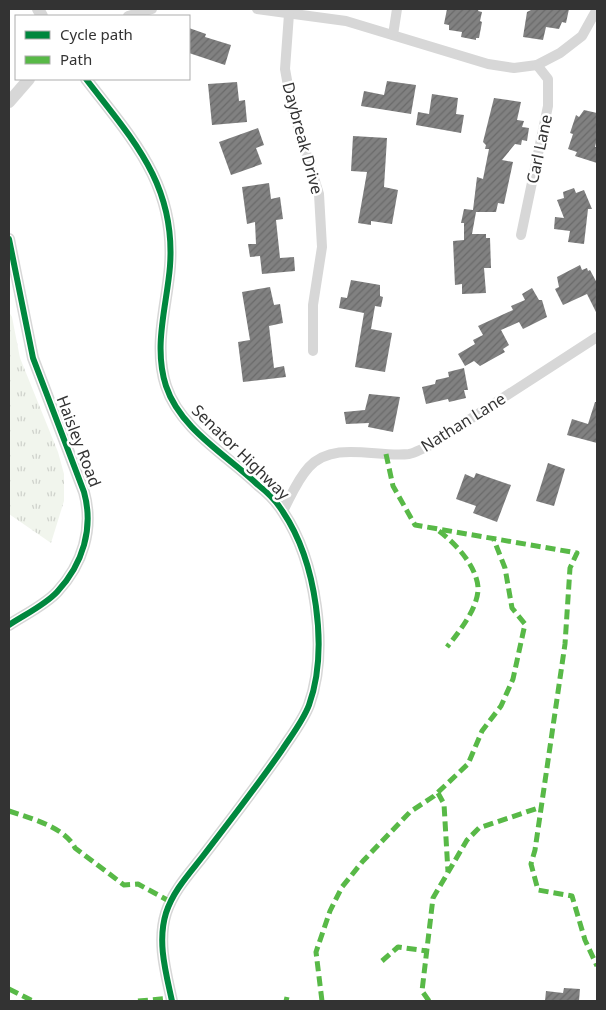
<svg xmlns="http://www.w3.org/2000/svg" width="606" height="1010" font-family="'Noto Sans',sans-serif">
  <style>
    .grass { fill: url(#grass-tufts) }
    .building { fill: url(#building-hatch) }
    .lines { fill: none; stroke-linecap: round; stroke-linejoin: round }
    .minor { stroke: #d7d7d7; stroke-width: 10 }
    .tertiary { stroke: #d7d7d7; stroke-width: 12 }
    .quiet { stroke: #58b947; stroke-width: 5; stroke-dasharray: 10 5; stroke-linecap: butt }
    .cycleway-casing { stroke: #fff; stroke-width: 9 }
    .cycleway { stroke: #00873e; stroke-width: 6 }
    .labels { text-anchor: middle; stroke-width: 5; stroke-linejoin: round; paint-order: stroke }
    .street-label { font-size: 16px; fill: #333; stroke: #fff }
  </style>
  <defs>
    <pattern id="grass-tufts" width="24" height="20" patternUnits="userSpaceOnUse" patternTransform="scale(1.25)"><rect width="24" height="20" fill="#f1f5ed"/><path d="M3 7l-1-3M5 7V3M7 7l1-3M15 17l-1-3M17 17v-4M19 17l1-3" fill="none" stroke="#cfd2cc"/></pattern>
    <pattern id="building-hatch" width="6" height="6" patternUnits="userSpaceOnUse" patternTransform="scale(1.25)"><rect width="6" height="6" fill="#818181"/><path d="M-1 1l2-2M0 6l6-6M5 7l2-2" fill="none" stroke="#6a6a6a"/></pattern>
  </defs>
  <rect width="100%" height="100%" fill="#fff"/>
  <path class="grass" d="M9,312L12,317L20,358L58,452L64,474V501L51,543L9,514Z"/>
  <g class="building">
    <path d="M447,9H479L478,11L482,12L480,21L482,22L479,38H476V40L461,37L462,32L449,30V25L444,24Z"/>
    <path d="M533,9H569L566,23L562,22L559,29L546,27L543,40L523,37L527,12Z"/>
    <path d="M189,28L206,34L205,37L231,45L225,65L189,53Z"/>
    <path d="M387,81L416,85L411,114L361,106L364,91L384,95Z"/>
    <path d="M237,82L239,101L245,100L247,122L212,125L208,84Z"/>
    <path d="M432,94L458,98L456,114L464,115L461,133L416,125L418,112L429,114Z"/>
    <path d="M494,98L521,102L517,120L524,121L522,127L529,128L527,141L522,140L521,145L515,144L502,160L513,162L504,204L498,203L496,212H476L472,234H486V238H490L491,268H484L486,293L462,294V284L455,285L453,241L464,240V223H461L464,209L473,210L477,177L483,179L489,149H485L486,145L483,142Z"/>
    <path d="M584,110L597,113V139L595,147H597V163L575,156L577,152L568,149L573,134L570,133L576,115L579,117Z"/>
    <path d="M258,128L264,145L256,148L262,164L231,175L219,142Z"/>
    <path d="M353,136L387,138L384,187L398,190L392,224L371,221V225L358,223L367,172L351,171Z"/>
    <path d="M269,183L271,199L280,197L283,219L276,220L280,258L294,257L295,271L262,274L260,256L250,257L248,244H256L255,222L247,224L242,187Z"/>
    <path d="M574,188L576,193L584,190L592,209H588L584,244L568,242L570,231L554,229L555,217L564,218L557,200L564,198L563,192Z"/>
    <path d="M580,265L582,270L587,268L588,271L590,270L597,283V314L587,294L563,305L555,289L559,287L557,277Z"/>
    <path d="M351,280L380,285V296L383,297L381,307L375,306L371,329L392,333L385,372L355,367L364,313L339,308L341,297L347,298Z"/>
    <path d="M270,287L274,305L280,304L283,323L269,326L274,368L284,366L286,377L243,382L238,342L250,340L242,292Z"/>
    <path d="M532,288L539,300H542L547,317L523,329L519,322L501,330L509,345L503,349L505,352L480,366L474,361L465,366L458,354L475,344L473,340L483,335L478,326L513,310L511,306L525,300L522,294Z"/>
    <path d="M464,368L468,390H464L466,398L449,402L448,399L426,404L422,387L435,384L436,380L449,377L448,372Z"/>
    <path d="M369,394L400,397L393,432L368,427L369,423L346,424L344,412L365,410Z"/>
    <path d="M595,402H597V443L567,435L572,419L588,424Z"/>
    <path d="M548,463L565,469L554,506L536,501Z"/>
    <path d="M476,473L511,485L497,522L473,513L476,506L456,499L465,474L474,478Z"/>
    <path d="M564,988L580,989L579,1001H545L546,991L563,993Z"/>
  </g>
  <g class="lines">
    <g class="minor">
      <path d="M257,9L346,21L488,64L514,68L537,65L560,53L582,36L597,9"/>
      <path d="M289,14L285,69L292,108L319,194L322,247L313,305V351"/>
      <path d="M128,16L152,9"/>
      <path d="M393,35L397,9"/>
      <path d="M521,235L548,106V79L537,65"/>
      <path d="M283,511C291,496 297,480 309,467C334,440 377,458 409,454C415,453 421,449 427,447L597,337"/>
    </g>
    <g class="tertiary">
      <path d="M38,9L42,16"/>
      <path d="M86,79C132,139 176,184 170,266C167,305 153,346 166,386C180,429 227,455 258,485C267,492 277,502 283,512C316,561 329,649 309,705C303,721 291,736 282,750C257,786 230,821 203,856C189,874 173,891 166,913C157,942 166,973 172,1001"/>
      <path d="M9,102L29,79"/>
      <path d="M9,239L33,358L84,492C94,528 83,564 57,592C45,605 24,615 9,625"/>
    </g>
    <g class="quiet">
      <path d="M386,454L393,486L415,525L577,553L570,568L565,644L535,850L531,864L538,890L572,896L585,940L597,966"/>
      <path d="M439,531C455,543 476,565 478,587C479,607 459,632 447,647"/>
      <path d="M438,793L444,804L448,872"/>
      <path d="M9,811C30,818 65,827 75,848L124,885L138,884L171,902"/>
      <path d="M382,961L398,947L427,951"/>
      <path d="M9,989L33,1001"/>
      <path d="M138,1001L172,998"/>
      <path d="M286,1001L287,997"/>
      <path d="M322,1001L316,952L330,911L342,887L363,861L410,812L434,796L468,764L482,731L501,706L513,679L525,624L512,608L505,568L494,540"/>
      <path d="M429,1001L422,991L433,898L467,840L479,828L541,807"/>
    </g>
    <g class="cycleway-casing">
      <g id="cycleway">
        <path d="M86,79C132,139 176,184 170,266C167,305 153,346 166,386C180,429 227,455 258,485C267,492 277,502 283,512C316,561 329,649 309,705C303,721 291,736 282,750C257,786 230,821 203,856C189,874 173,891 166,913C157,942 166,973 172,1001"/>
        <path d="M9,239L33,358L84,492C94,528 83,564 57,592C45,605 24,615 9,625"/>
      </g>
    </g>
    <use href="#cycleway" class="cycleway"/>
  </g>
  <g class="labels">
    <g class="street-label">
      <text transform="translate(303 138) rotate(75)" y="6">Daybreak Drive</text>
      <text transform="translate(539 149) rotate(-78)" y="6">Carl Lane</text>
      <text transform="translate(463 422) rotate(-32)" y="6">Nathan Lane</text>
      <text transform="translate(79 441) rotate(69)" y="6">Haisley Road</text>
      <text transform="translate(241 452) rotate(44)" y="6">Senator Highway</text>
    </g>
  </g>
  <rect width="606" height="1010" fill="none" stroke="#333333" stroke-width="20"/>
  <rect x="15" y="15" width="175" height="65" fill="#ffffff" stroke="#adadad"/>
  <rect x="25" y="31" width="25" height="8" fill="#00873e" stroke="#adadad"/>
  <text x="60" y="40" font-size="15" fill="#333333">Cycle path</text>
  <rect x="25" y="56" width="25" height="8" fill="#58b947" stroke="#adadad"/>
  <text x="60" y="65" font-size="15" fill="#333333">Path</text>
</svg>
